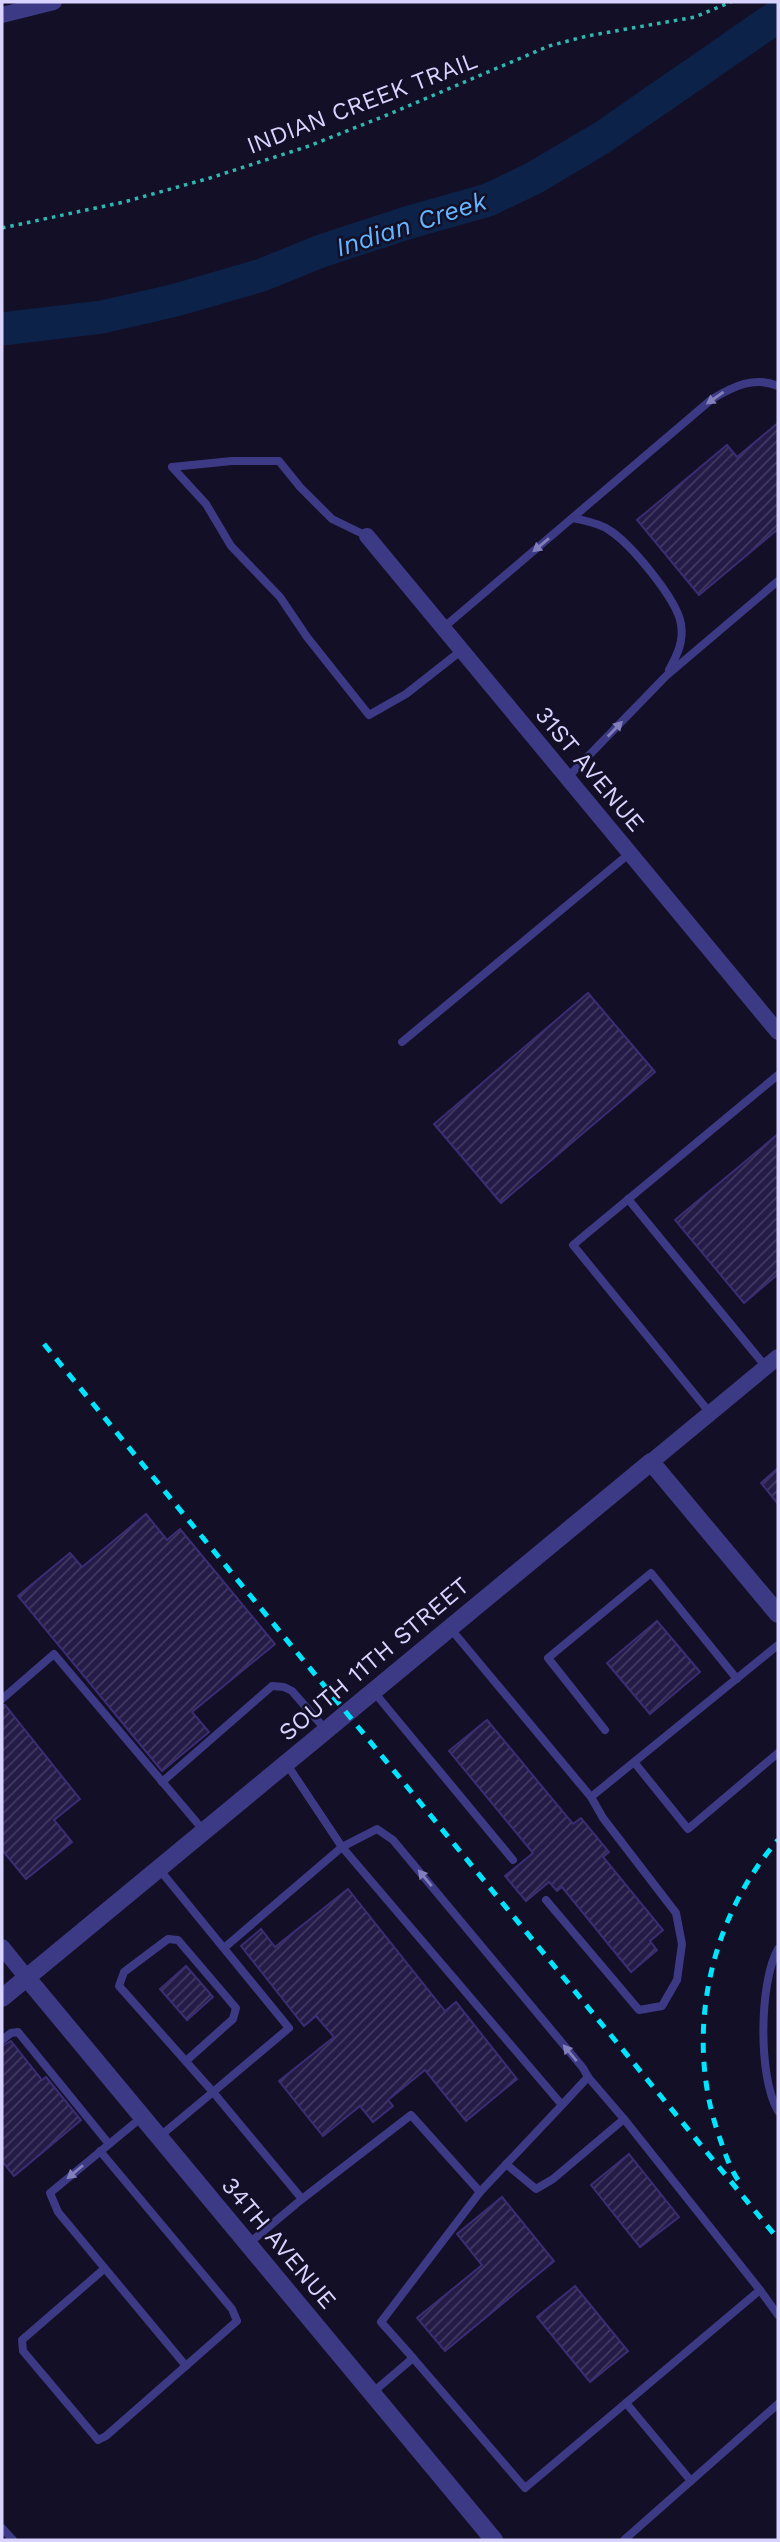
<svg xmlns="http://www.w3.org/2000/svg" width="780" height="2542" font-family="'Work Sans',sans-serif">
  <style>
    .lines { fill: none; stroke-linecap: round; stroke-linejoin: round }
    .river { stroke: #0c2248; stroke-width: 33 }
    .building { fill: url(#building-hatch); stroke: #3b2d73; stroke-width: 2 }
    .path { stroke: #2fb8b0; stroke-width: 3.5; stroke-dasharray: 3.5 5; stroke-linecap: butt }
    .service { stroke: #3d3a85; stroke-width: 8 }
    .minor { stroke: #3d3a85; stroke-width: 16 }
    .tertiary { stroke: #3d3a85; stroke-width: 18 }
    .rail { stroke: #00e5ff; stroke-width: 5; stroke-dasharray: 10 9; stroke-linecap: butt }
    .oneway { fill: #837fbc }
    .labels { text-anchor: middle; stroke-width: 5; stroke-linejoin: round; paint-order: stroke }
    .street-label { font-size: 24px; fill: #d9d4ff; stroke: #130f26 }
    .water-label { font-size: 26px; font-style: italic; fill: #62b6ff; stroke: #130f26 }
  </style>
  <defs>
    <pattern id="building-hatch" width="6" height="6" patternUnits="userSpaceOnUse" patternTransform="scale(1.75)"><rect width="6" height="6" fill="#241b47"/><path d="M-1 1l2-2M0 6l6-6M5 7l2-2" fill="none" stroke="#433b63"/></pattern>
  </defs>
  <rect width="100%" height="100%" fill="#130f26"/>
  <g class="lines">
    <path class="river" d="M2,329L102,317L176,300L262,275L321,251L410,222L488,200L534,178L603,137L778,16"/>
  </g>
  <g class="building">
    <path d="M778,423V529L699,595L637,520L727,445L737,457Z"/>
    <path d="M588,993L655,1072L501,1203L434,1124Z"/>
    <path d="M778,1134V1274L744,1303L675,1220Z"/>
    <path d="M778,1468V1504L761,1483Z"/>
    <path d="M146,1514L167,1540L180,1529L275,1644L192,1712L209,1732L162,1771L18,1596L70,1553L82,1567Z"/>
    <path d="M657,1621L700,1672L650,1714L607,1663Z"/>
    <path d="M2,1705H5L80,1799L54,1820L72,1842L26,1879L2,1850Z"/>
    <path d="M487,1720L573,1824L581,1818L609,1852L603,1857L663,1930L650,1941L657,1950L631,1972L562,1887L557,1891L549,1882L526,1901L505,1876L533,1853L449,1751Z"/>
    <path d="M348,1889L445,2011L456,2002L517,2079L466,2121L425,2070L388,2100L393,2106L373,2122L360,2106L323,2136L279,2081L334,2037L316,2016L304,2026L241,1946L261,1929L275,1947Z"/>
    <path d="M186,1966L213,1997L187,2020L160,1989Z"/>
    <path d="M11,2041L42,2080L46,2077L81,2120L14,2176L2,2161V2046Z"/>
    <path d="M629,2154L679,2217L640,2247L591,2185Z"/>
    <path d="M502,2197L554,2261L445,2351L417,2318L482,2265L457,2234Z"/>
    <path d="M575,2286L628,2351L590,2382L537,2317Z"/>
  </g>
  <g class="lines">
    <path class="path" d="M2,228L124,202L210,178L309,146L387,115L549,46L587,36L695,17L731,2"/>
    <g class="service">
      <path d="M573,518C585,521 599,523 609,530C630,543 677,599 681,624C684,642 677,655 669,670"/>
      <path d="M367,536L332,519L300,487L279,461H232L172,467L206,504L231,546L280,597L307,637L369,715L406,694L462,650"/>
      <path d="M443,628L712,399C734,386 754,376 778,386"/>
      <path d="M567,778L666,676L778,581"/>
      <path d="M402,1042L630,853"/>
      <path d="M628,1199L766,1367"/>
      <path d="M710,1413L573,1245L778,1075"/>
      <path d="M450,1628L591,1797L778,1645"/>
      <path d="M374,1692L513,1860"/>
      <path d="M2,1699L54,1654L204,1831"/>
      <path d="M605,1730L548,1658L651,1573L737,1679"/>
      <path d="M634,1762L688,1829L778,1753"/>
      <path d="M162,1782L272,1686L284,1687L292,1691L326,1730"/>
      <path d="M159,1869L289,2028L213,2092L302,2199L248,2244"/>
      <path d="M546,1900L639,2010L662,2006L677,1980L682,1944L676,1913L603,1818L591,1797"/>
      <path d="M224,1948L342,1847L286,1763"/>
      <path d="M778,1949C759,1983 758,2077 778,2111"/>
      <path d="M2,2040L11,2033L18,2032L109,2144"/>
      <path d="M142,2117L50,2193L58,2212L186,2366"/>
      <path d="M624,2119L760,2290"/>
      <path d="M159,2137L213,2092L119,1986L124,1972L168,1939L178,1940L236,2008L233,2019L186,2061"/>
      <path d="M100,2151L232,2309L237,2321L106,2436L98,2440L23,2351L22,2340L104,2269"/>
      <path d="M506,2164L536,2189L553,2179L624,2119L588,2077"/>
      <path d="M480,2192L562,2105L342,1847L377,1829L393,1840L583,2068L588,2077L562,2105"/>
      <path d="M302,2199L411,2115L480,2192L381,2322L413,2358L372,2393"/>
      <path d="M413,2358L525,2488L760,2290L778,2315"/>
      <path d="M626,2403L691,2481"/>
      <path d="M2,2528L13,2540"/>
      <path d="M624,2540L778,2404"/>
    </g>
    <g class="minor">
      <path d="M2,15L54,2"/>
      <path d="M367,536L778,1032"/>
      <path d="M651,1462L778,1357"/>
      <path d="M2,1947L27,1978"/>
    </g>
    <g class="tertiary">
      <path d="M27,1978L494,2540"/>
      <path d="M2,1998L651,1462L778,1614"/>
    </g>
    <g class="rail">
      <path d="M44,1344L778,2239"/>
      <path d="M738,2180C728,2165 723,2147 717,2130C685,2032 710,1918 778,1840"/>
    </g>
  </g>
  <defs><path id="oneway-solid" d="M-6-.8H1V-3.2L6.5 0L1 3.2V.8H-6Z" transform="scale(1.75)"/></defs>
  <g class="oneway">
    <use href="#oneway-solid" transform="translate(715 398) rotate(145)"/>
    <use href="#oneway-solid" transform="translate(541 545) rotate(140)"/>
    <use href="#oneway-solid" transform="translate(615 729) rotate(-46)"/>
    <use href="#oneway-solid" transform="translate(425 1878) rotate(-130)"/>
    <use href="#oneway-solid" transform="translate(570 2053) rotate(-130)"/>
    <use href="#oneway-solid" transform="translate(75 2172) rotate(140)"/>
  </g>
  <g class="labels">
    <g class="street-label">
      <text transform="translate(362 103) rotate(-21)" y="8">INDIAN CREEK TRAIL</text>
      <text transform="translate(590 769) rotate(50)" y="8">31ST AVENUE</text>
      <text transform="translate(374 1659) rotate(-40)" y="8">SOUTH 11TH STREET</text>
      <text transform="translate(279 2243) rotate(50)" y="8">34TH AVENUE</text>
    </g>
    <g class="water-label">
      <text transform="translate(411 224) rotate(-18)" y="9">Indian Creek</text>
    </g>
  </g>
  <rect width="780" height="2542" fill="none" stroke="#d9d4ff" stroke-width="7"/>
</svg>
